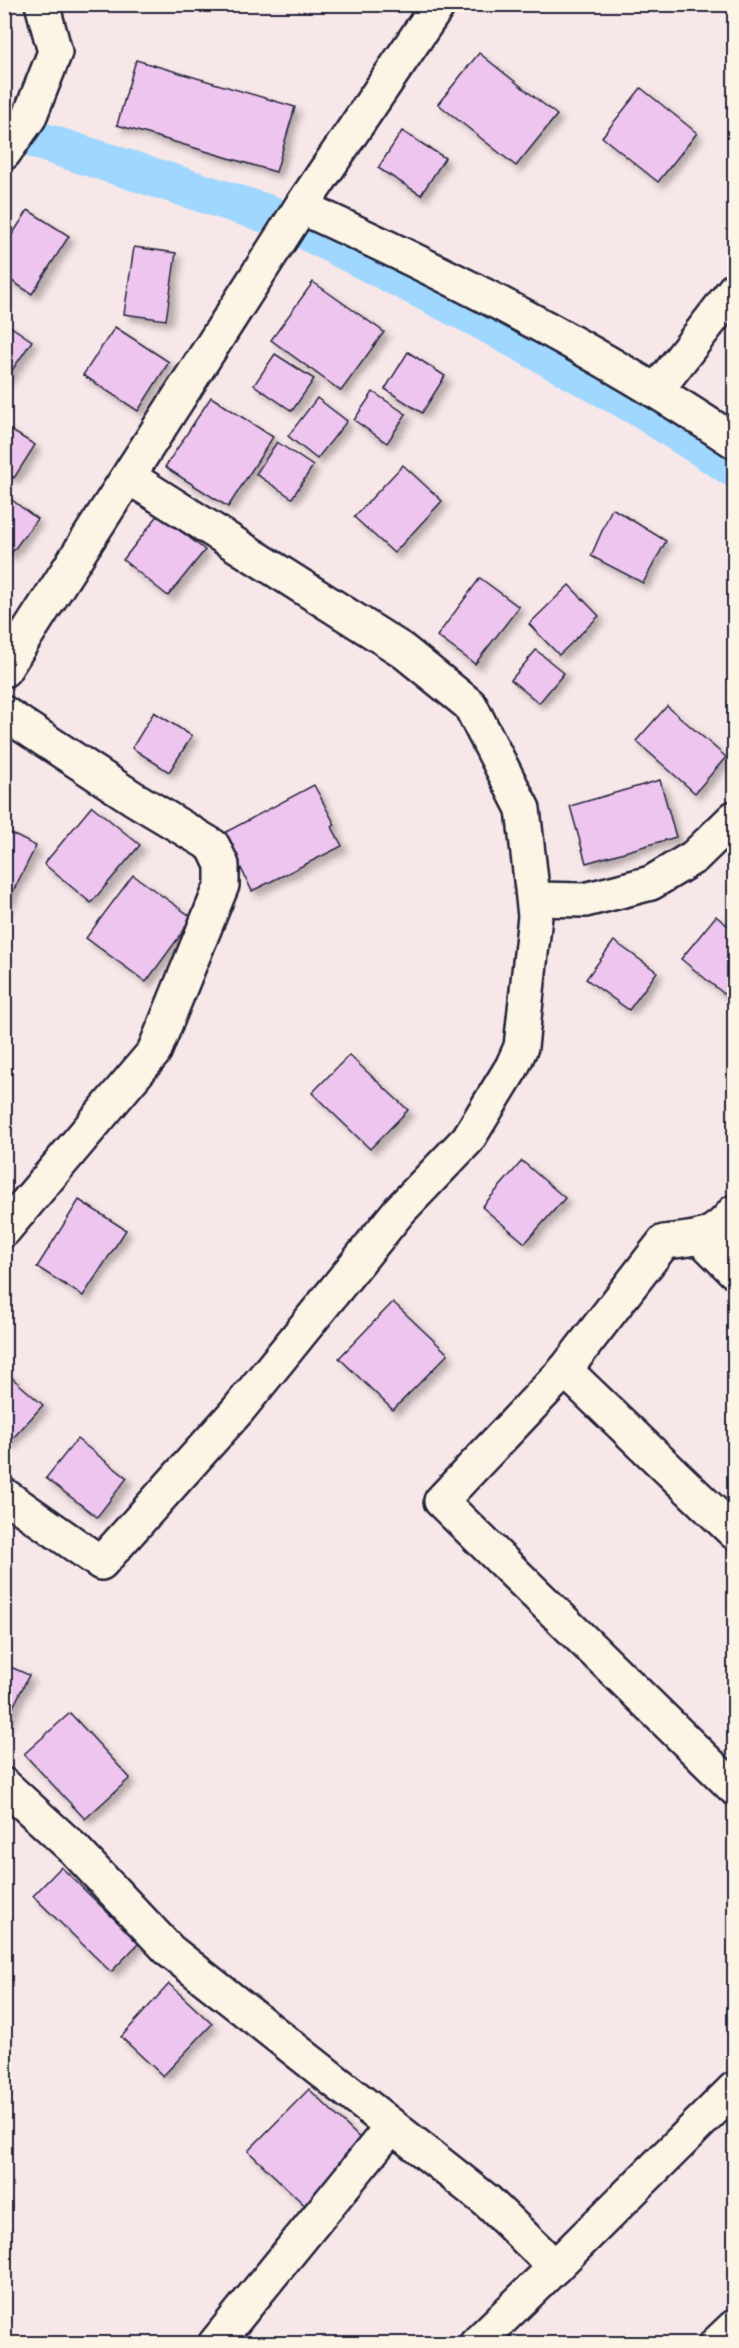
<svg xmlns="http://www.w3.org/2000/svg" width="739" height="2348" font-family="'Playpen Sans',sans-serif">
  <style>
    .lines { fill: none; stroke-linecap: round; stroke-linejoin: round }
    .canal { stroke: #a0d7ff; stroke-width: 39 }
    .building { fill: #edc5ee; stroke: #22223b; stroke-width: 1.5; filter: url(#shadow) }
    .street-casing { stroke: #22223b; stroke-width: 38 }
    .street { stroke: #fcf5e5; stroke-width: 33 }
  </style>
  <defs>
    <filter id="shadow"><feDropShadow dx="5.5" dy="5.5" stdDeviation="3" flood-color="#0004"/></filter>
  </defs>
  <rect width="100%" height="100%" fill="#f8e7e8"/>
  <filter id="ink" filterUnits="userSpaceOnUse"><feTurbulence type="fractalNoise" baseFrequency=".0167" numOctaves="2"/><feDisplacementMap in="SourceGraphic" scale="12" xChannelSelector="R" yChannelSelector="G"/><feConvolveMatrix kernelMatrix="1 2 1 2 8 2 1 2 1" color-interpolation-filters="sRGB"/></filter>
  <g filter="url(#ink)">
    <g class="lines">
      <g class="canal">
        <path d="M37,140L271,215"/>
        <path d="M309,232L476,317L637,406L734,468"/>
      </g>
    </g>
    <g class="building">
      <path d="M479,53L557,115L516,166L438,104Z"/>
      <path d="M136,60L295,107L276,172L117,125Z"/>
      <path d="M641,88L697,133L658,182L602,137Z"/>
      <path d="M402,131L445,158L421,195L378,168Z"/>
      <path d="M28,210L69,236L32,294L4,276V247Z"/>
      <path d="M134,247L176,253L166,320L124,314Z"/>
      <path d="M313,282L384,332L341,391L271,340Z"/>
      <path d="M4,322L32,341L4,382Z"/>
      <path d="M115,327L169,362L138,411L83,375Z"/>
      <path d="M408,352L445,376L422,413L385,389Z"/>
      <path d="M275,354L314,379L292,411L254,385Z"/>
      <path d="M373,392L406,414L387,443L354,420Z"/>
      <path d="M211,397L273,437L228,507L165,467Z"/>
      <path d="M317,398L347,421L317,459L288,436Z"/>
      <path d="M4,426L35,445L14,478L4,472Z"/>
      <path d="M277,442L313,466L292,498L256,474Z"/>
      <path d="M403,465L442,501L394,553L354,517Z"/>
      <path d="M4,494L37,519L10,555L4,551Z"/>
      <path d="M612,508L666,541L643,583L591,556Z"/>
      <path d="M159,514L205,550L168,596L123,560Z"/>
      <path d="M480,578L519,607L475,664L437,636Z"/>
      <path d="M569,585L599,616L559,655L529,624Z"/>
      <path d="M536,650L564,673L539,703L511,680Z"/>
      <path d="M667,706L726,757L695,793L636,741Z"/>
      <path d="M154,712L192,736L169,772L132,748Z"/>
      <path d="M660,780L676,837L586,863L570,806Z"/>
      <path d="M314,785L335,825L332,827L342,846L252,891L224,833Z"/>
      <path d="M92,806L140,845L91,903L44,864Z"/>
      <path d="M4,830L36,846L4,909Z"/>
      <path d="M133,875L193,918L146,982L86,938Z"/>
      <path d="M716,916L734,931V1002L681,959Z"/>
      <path d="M614,941L657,972L629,1010L586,979Z"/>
      <path d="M349,1055L408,1110L370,1149L312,1093Z"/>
      <path d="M522,1161L565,1198L525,1243L482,1207Z"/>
      <path d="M79,1200L126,1230L83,1296L37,1267Z"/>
      <path d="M393,1302L448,1354L393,1410L339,1358Z"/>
      <path d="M4,1371L43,1405L4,1448Z"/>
      <path d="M77,1439L127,1478L97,1517L46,1478Z"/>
      <path d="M4,1664L29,1675L4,1725Z"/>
      <path d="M70,1713L130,1778L85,1819L24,1754Z"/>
      <path d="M61,1867L139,1943L111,1972L33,1896Z"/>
      <path d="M169,1984L212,2024L163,2076L121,2037Z"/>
      <path d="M309,2089L378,2156L317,2217L248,2151Z"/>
    </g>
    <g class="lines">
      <g class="street-casing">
        <g id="street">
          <path d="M4,153L29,118L55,52L42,4"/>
          <path d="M301,207C450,275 598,350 734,441"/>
          <path d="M656,391L734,290"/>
          <path d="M4,670L301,207L439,4"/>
          <path d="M4,713L133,798L213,846L222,865V885L154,1052L4,1230"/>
          <path d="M534,899L585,900L651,883L694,857L734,818"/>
          <path d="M734,1212C712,1240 697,1238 664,1242L565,1370L441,1501L734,1788"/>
          <path d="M700,1237L734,1271"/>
          <path d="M565,1370L734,1532"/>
          <path d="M4,1495L101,1563L238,1410L399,1211L468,1139L512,1067L521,1047L535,916L523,809L470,705L402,650L129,477"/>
          <path d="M4,1785L74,1849L170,1951L392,2126L215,2344"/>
          <path d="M392,2126L487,2201L555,2267L734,2089"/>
          <path d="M476,2344L555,2267"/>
          <path d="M716,2344L734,2327"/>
        </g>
      </g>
      <use href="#street" class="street"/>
    </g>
  </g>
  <rect width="739" height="2348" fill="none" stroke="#fcf5e5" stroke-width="24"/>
  <rect x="12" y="12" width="715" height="2324" fill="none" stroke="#22223b" stroke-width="2" filter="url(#ink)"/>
</svg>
